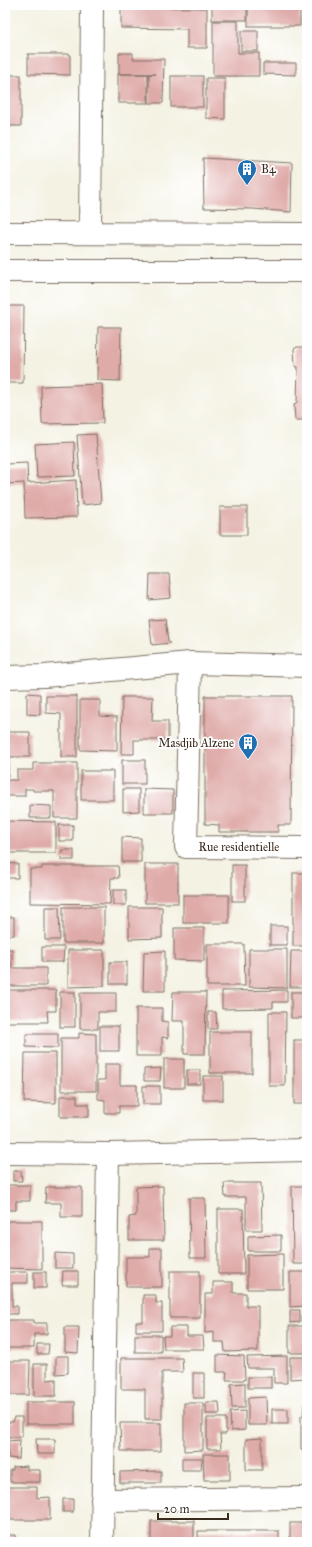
<svg xmlns="http://www.w3.org/2000/svg" width="312" height="1547" font-family="'IM FELL Great Primer',serif">
  <style>
    .building { fill: #dfaba9 }
    .lines { fill: none; stroke-linecap: round; stroke-linejoin: round }
    .minor-casing { stroke: #7c7063; stroke-width: 24 }
    .major-casing { stroke: #7c7063; stroke-width: 24 }
    .minor { stroke: #fff; stroke-width: 22 }
    .major { stroke: #fff; stroke-width: 22 }
    .labels { text-anchor: middle; stroke-width: 3.5; stroke-linejoin: round; paint-order: stroke }
    .poi-label { font-size: 12px; fill: #3b2a1e; stroke: #fff; text-anchor: start }
    .street-label { font-size: 12px; fill: #3b2a1e; stroke: #fff }
  </style>
  <rect width="100%" height="100%" fill="#fff"/>
  <filter id="ink" filterUnits="userSpaceOnUse"><feTurbulence type="fractalNoise" baseFrequency=".025" numOctaves="2"/><feDisplacementMap in="SourceGraphic" scale="8" xChannelSelector="R" yChannelSelector="G"/><feConvolveMatrix kernelMatrix="1 2 1 2 8 2 1 2 1" color-interpolation-filters="sRGB"/></filter>
  <filter id="wash" filterUnits="userSpaceOnUse"><feTurbulence type="fractalNoise" baseFrequency=".012" numOctaves="4" result="noise"/><feDisplacementMap in="SourceGraphic" scale="16" xChannelSelector="R" yChannelSelector="G"/><feGaussianBlur stdDeviation="0.9" result="paint"/><feColorMatrix in="noise" values="0 0 0 0 0 0 0 0 0 0 0 0 0 0 0 0 0 1.4 0 .05"/><feComposite in="paint" operator="in"/></filter>
  <g filter="url(#wash)">
    <rect width="100%" height="100%" fill="#f4f2e3"/>
    <g id="blocks">
      <g class="building">
        <rect x="212" y="5" width="35" height="15"/>
        <rect x="248" y="5" width="52" height="21"/>
        <path d="M121,7L207,8V48H187V29L121,28Z"/>
        <path d="M213,21H238V53H259V76H213Z"/>
        <rect x="241" y="31" width="17" height="20"/>
        <path d="M119,53H133V59H164L163,103H149V74H156H119Z"/>
        <path d="M28,54H70V75L28,74Z"/>
        <path d="M263,63H296V75L263,74Z"/>
        <rect x="118" y="74" width="30" height="29"/>
        <rect x="5" y="75" width="16" height="51"/>
        <rect x="171" y="76" width="32" height="31"/>
        <path d="M206,78H225V119L206,118Z"/>
        <path d="M203,158L292,163L291,212L253,209L204,208Z"/>
        <path d="M5,306H24L23,383H5Z"/>
        <path d="M98,327H121L120,381L97,380Z"/>
        <path d="M297,347H307V420H295L294,405L297,402L298,367L295,366L294,349Z"/>
        <path d="M102,384L103,423L42,424L41,386Z"/>
        <path d="M96,434L101,503L82,505L77,435Z"/>
        <path d="M74,442L75,476L37,477L35,444Z"/>
        <path d="M27,463L28,483L76,480L77,517L25,518L24,483L5,484V464Z"/>
        <rect x="220" y="507" width="27" height="28"/>
        <path d="M150,574H169L171,598L149,600Z"/>
        <path d="M165,619L168,641L170,643L152,645L149,620Z"/>
        <path d="M27,693L40,694V715L27,714Z"/>
        <path d="M46,696H77V757H61V714L46,713Z"/>
        <path d="M205,696H292L291,825H278V832H219V825L205,824Z"/>
        <path d="M122,697H153L152,721H168V740H134V754H121Z"/>
        <path d="M80,700H100V716L117,717V751L80,750Z"/>
        <path d="M5,732H30V757H8V776H5Z"/>
        <rect x="122" y="760" width="23" height="24"/>
        <path d="M33,763H77V818H54V791H33V789H25V796H5V780H17V770H33Z"/>
        <rect x="81" y="771" width="32" height="29"/>
        <path d="M123,789H139V811L123,812Z"/>
        <path d="M144,789L173,790V813H144Z"/>
        <path d="M30,805L51,806V818H30Z"/>
        <path d="M5,821L56,822V853H5Z"/>
        <rect x="59" y="825" width="14" height="16"/>
        <path d="M122,837L141,838V862H122Z"/>
        <path d="M62,850H74V860H61Z"/>
        <path d="M5,863L18,864V878H5Z"/>
        <rect x="145" y="864" width="33" height="39"/>
        <rect x="232" y="865" width="13" height="36"/>
        <path d="M42,866H118L119,878H111L110,904L30,903V869H42Z"/>
        <rect x="293" y="873" width="14" height="73"/>
        <rect x="113" y="890" width="13" height="15"/>
        <rect x="183" y="895" width="46" height="28"/>
        <path d="M45,907H59L60,940H45Z"/>
        <rect x="63" y="907" width="41" height="36"/>
        <path d="M129,907H162V938L129,939Z"/>
        <rect x="5" y="917" width="9" height="18"/>
        <rect x="270" y="926" width="17" height="19"/>
        <path d="M174,928H204V961L174,960Z"/>
        <path d="M207,944H244L245,986H207Z"/>
        <path d="M42,947H64L63,962H42Z"/>
        <path d="M5,949H12V968H46V986H5Z"/>
        <path d="M249,949H287V988L249,987Z"/>
        <path d="M68,950H104V986L68,987Z"/>
        <path d="M165,951V991H143L144,952Z"/>
        <path d="M291,951H306V987H290Z"/>
        <rect x="110" y="962" width="17" height="22"/>
        <path d="M5,990H56V1011H47L48,1022H5Z"/>
        <path d="M287,990V1002H273V1008L222,1009V991Z"/>
        <rect x="60" y="992" width="15" height="35"/>
        <path d="M173,992H206L205,1054H184V1021H172Z"/>
        <rect x="291" y="992" width="16" height="26"/>
        <path d="M80,993H116V1012H98V1029H80Z"/>
        <path d="M136,1008H162V1021L168,1022V1038L162,1037V1056H136Z"/>
        <path d="M208,1012H216L217,1029H208Z"/>
        <path d="M269,1012H286L285,1086H269Z"/>
        <rect x="100" y="1026" width="19" height="25"/>
        <rect x="210" y="1032" width="42" height="41"/>
        <path d="M79,1033L96,1034V1091H61V1038H79Z"/>
        <path d="M26,1034H58V1048L26,1047Z"/>
        <rect x="294" y="1040" width="13" height="64"/>
        <path d="M25,1053H56V1103L24,1102Z"/>
        <rect x="164" y="1059" width="20" height="29"/>
        <path d="M105,1064H120V1085H137V1106H119V1113H105V1100L98,1099V1080H105Z"/>
        <path d="M161,1068L160,1081H144V1069Z"/>
        <rect x="187" y="1070" width="13" height="14"/>
        <rect x="203" y="1076" width="20" height="24"/>
        <rect x="143" y="1086" width="17" height="18"/>
        <path d="M60,1096H77V1104H89V1117H60Z"/>
        <path d="M13,1171H21L22,1181H13Z"/>
        <path d="M224,1183H261L262,1230H246V1197H225Z"/>
        <path d="M5,1185H30V1201H16V1210H5Z"/>
        <path d="M163,1186L164,1240H129V1217L136,1216V1187Z"/>
        <path d="M292,1186H307V1264H293Z"/>
        <path d="M46,1187H82V1217H61V1203H45Z"/>
        <path d="M189,1198H205L206,1258H190Z"/>
        <path d="M218,1209H243L244,1274H218Z"/>
        <path d="M5,1221H42V1269L5,1268Z"/>
        <path d="M281,1235V1251H248V1236Z"/>
        <path d="M150,1248H162V1287H126V1257H150Z"/>
        <path d="M55,1253L73,1254V1268H55Z"/>
        <path d="M283,1254V1289H247V1255Z"/>
        <path d="M63,1271H78V1285H62Z"/>
        <rect x="170" y="1271" width="30" height="47"/>
        <path d="M5,1272H28V1283H12V1306H17V1314H5Z"/>
        <rect x="34" y="1272" width="12" height="16"/>
        <path d="M290,1272H307V1306L290,1307Z"/>
        <path d="M213,1282H233V1293H246V1306H258V1351L225,1352L224,1342H214V1332L205,1333V1294H213Z"/>
        <path d="M143,1295H156V1303H162V1331H136V1322H143Z"/>
        <path d="M290,1310H300V1322L290,1323Z"/>
        <path d="M5,1320H34V1323H47V1334H34V1348H5Z"/>
        <rect x="289" y="1326" width="18" height="27"/>
        <path d="M65,1327H79L78,1353L65,1352Z"/>
        <path d="M170,1327H187V1336H203L204,1349H164L163,1336H170Z"/>
        <rect x="135" y="1335" width="26" height="17"/>
        <path d="M37,1344H49L48,1354H37Z"/>
        <path d="M217,1355L244,1356L245,1380H226L227,1372H217Z"/>
        <rect x="5" y="1356" width="2" height="23"/>
        <path d="M56,1356H68V1373L56,1374Z"/>
        <path d="M287,1356V1383H274V1368H248L247,1357Z"/>
        <path d="M290,1357H307V1378L290,1379Z"/>
        <path d="M121,1358H182L183,1372H162V1419H145V1389H121Z"/>
        <path d="M10,1361H30L29,1395H10Z"/>
        <path d="M34,1364H47V1380L56,1379V1396H34Z"/>
        <rect x="193" y="1373" width="11" height="25"/>
        <rect x="248" y="1377" width="23" height="11"/>
        <path d="M245,1383V1408H232L231,1384Z"/>
        <path d="M266,1397L267,1425H248V1398Z"/>
        <rect x="26" y="1402" width="49" height="22"/>
        <path d="M206,1402H219L220,1414H206Z"/>
        <path d="M184,1403H203V1450L184,1451Z"/>
        <path d="M304,1404H307V1449H301V1416H303Z"/>
        <rect x="272" y="1409" width="16" height="15"/>
        <path d="M245,1411V1430L231,1431L230,1412Z"/>
        <path d="M14,1417H22V1437H5V1422H13Z"/>
        <path d="M207,1418H226V1434H220L221,1449H207Z"/>
        <path d="M120,1423H161V1451H121Z"/>
        <path d="M262,1438V1470H246V1439Z"/>
        <path d="M36,1439H55V1454H37Z"/>
        <path d="M20,1440L19,1459L8,1458V1441Z"/>
        <path d="M203,1454H230V1480H204Z"/>
        <path d="M182,1458H202L201,1470H182Z"/>
        <path d="M27,1466V1470H40V1482H10V1470H13V1467Z"/>
        <path d="M161,1471V1483H120V1472Z"/>
        <path d="M8,1487H37V1498L50,1497V1520H8Z"/>
        <rect x="63" y="1499" width="10" height="13"/>
        <rect x="151" y="1521" width="43" height="21"/>
        <rect x="290" y="1523" width="17" height="19"/>
        <rect x="198" y="1531" width="81" height="11"/>
        <rect x="5" y="1535" width="10" height="7"/>
      </g>
    </g>
  </g>
  <g filter="url(#ink)">
    <use href="#blocks" fill-opacity="0" stroke="#7c7063" stroke-width="1"/>
    <g class="lines">
      <g class="minor-casing">
        <g id="minor">
          <path d="M90,232L92,5"/>
          <path d="M190,663L186,847L307,848"/>
          <path d="M5,677L44,676L190,663L307,666"/>
          <path d="M5,1153L108,1154L307,1150"/>
          <path d="M102,1500L307,1498"/>
          <path d="M102,1542L108,1154"/>
        </g>
      </g>
      <g class="major-casing">
        <g id="major">
          <path d="M5,233L307,234"/>
          <path d="M5,271H307"/>
        </g>
      </g>
      <use href="#minor" class="minor"/>
      <use href="#major" class="major"/>
    </g>
  </g>
  <defs>
    <g id="building-pin" transform="scale(1)"><path d="M0 17L-7.5 6A9.5 9.5 0 1 1 7.5 6Z" fill="#1f6fb2" stroke="#fff"/><path d="M-4-6H4V6H1V3H-1V6H-4ZM-2.5-4.3h1.7v1.8h-1.7ZM.8-4.3h1.7v1.8H.8ZM-2.5-1h1.7V.8h-1.7ZM.8-1h1.7V.8H.8Z" fill="#fff"/></g>
  </defs>
  <g fill-rule="evenodd">
    <use href="#building-pin" x="247" y="169"/>
    <use href="#building-pin" x="248" y="743"/>
  </g>
  <g class="labels">
    <g class="poi-label">
      <text x="261" y="173">B4</text>
      <text x="234" y="747" text-anchor="end">Masdjib Alzene</text>
    </g>
    <g class="street-label">
      <text x="239" y="851">Rue residentielle</text>
    </g>
  </g>
  <rect width="312" height="1547" fill="none" stroke="#fff" stroke-width="20"/>
  <path d="M158 1513v6h70v-6" fill="none" stroke="#3b2a1e" stroke-width="2"/>
  <text x="164" y="1513" font-size="12" fill="#3b2a1e" stroke="#ffffff" stroke-width="3" paint-order="stroke">20 m</text>
</svg>
